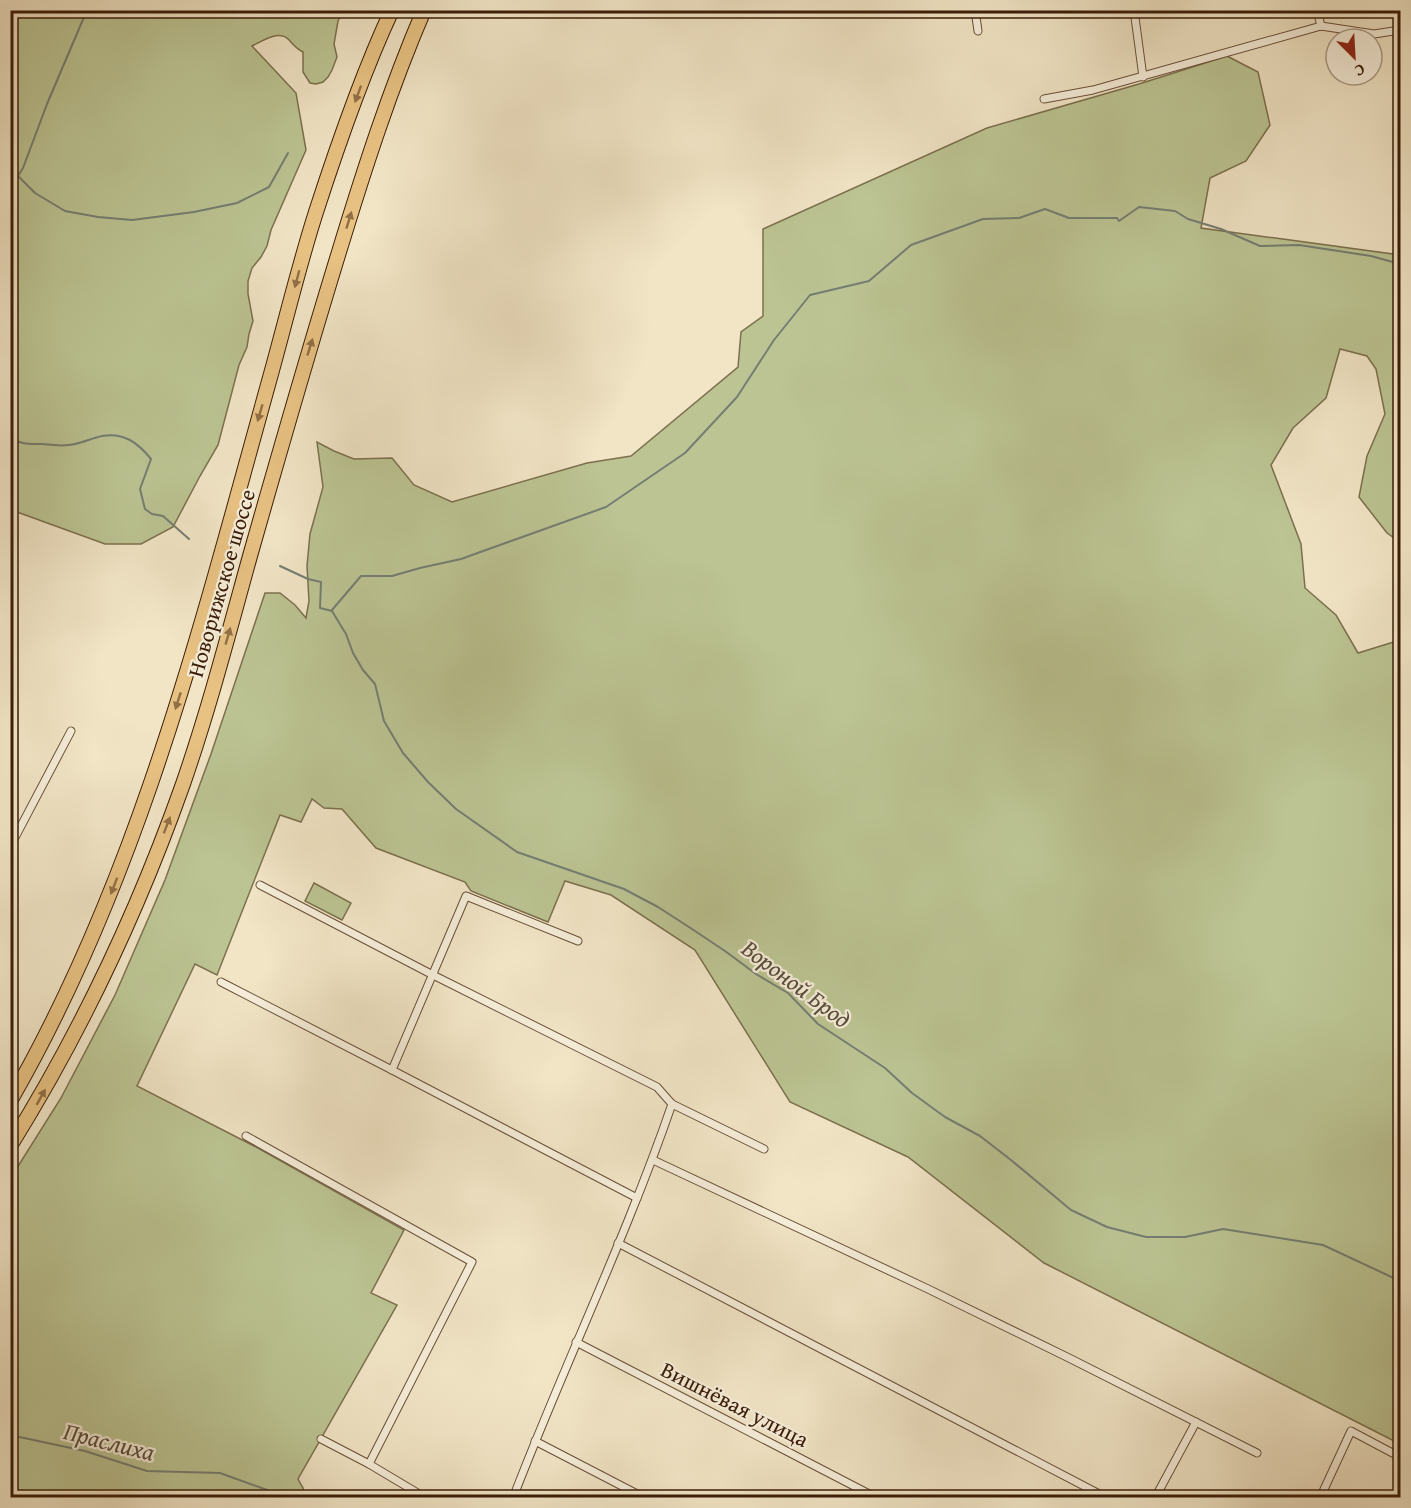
<svg xmlns="http://www.w3.org/2000/svg" width="1411" height="1508" font-family="'Gentium Book Plus',serif">
  <style>
    .green { fill: #bcc493; stroke: #7c704e; stroke-width: 1.5 }
    .lines { fill: none; stroke-linecap: round; stroke-linejoin: round }
    .stream { stroke: #757e73; stroke-width: 2 }
    .minor-casing { stroke: #684f38; stroke-width: 9 }
    .motorway-casing { stroke: #3b1d08; stroke-width: 16 }
    .minor { stroke: #f6eeda; stroke-width: 7 }
    .motorway { stroke: #e8c283; stroke-width: 14 }
    .oneway { fill: #927046 }
    .labels { text-anchor: middle; stroke-width: 4.5; stroke-linejoin: round; paint-order: stroke }
    .street-label { font-size: 22px; fill: #3b1d08; stroke: #f6eeda }
    .water-label { font-size: 24px; font-style: italic; fill: #584d3d; stroke: #f6eeda }
  </style>
  <rect width="100%" height="100%" fill="#f1e5c6"/>
  <filter id="stains"><feTurbulence type="fractalNoise" baseFrequency=".00333" numOctaves="4"/><feColorMatrix values="0 0 0 0 .2 0 0 0 0 .09 0 0 0 0 .02 0 0 0 .5 -.17"/></filter>
  <radialGradient id="worn" r=".72"><stop offset=".6" stop-color="#630" stop-opacity="0"/><stop offset="1" stop-color="#630" stop-opacity=".3"/></radialGradient>
  <g class="green">
    <path d="M11,10L343,11L338,21L334,44L337,57L332,70L328,77L323,82L316,84L310,83L303,72V52C296,49 293,44 288,39C278,30 262,41 252,46L296,93L306,150L271,230L267,246L261,257L252,268L248,281V294L253,321L249,334L247,347L239,365L218,445L200,476L173,527L141,544H105L17,512L11,525Z"/>
    <path d="M1227,56L1258,72L1270,125L1246,161L1210,178L1201,228L1400,255V542L1387,533L1359,497L1367,456L1385,414L1376,369L1367,356L1340,349L1326,398L1293,428L1271,465L1301,544L1305,588L1336,615L1358,653L1400,640V1444L1044,1263L908,1157L790,1102L695,950L611,895L565,881L548,922L471,891L465,882L376,848L342,809L324,808L312,799L301,822L280,815L217,975L195,964L137,1086L254,1146L404,1230L371,1293L397,1305L298,1479L303,1488L304,1497L102,1498L87,1491L84,1497H11L10,1179L61,1098L115,995L165,880L211,754L265,593H280L295,605L306,618L309,601L307,566L310,534L323,487L317,442L334,451L354,459L392,458L414,485L452,502L587,463L631,456L738,367L741,332L763,316V229L987,128L1139,84Z"/>
    <path d="M314,883L351,903L342,920L305,901Z"/>
  </g>
  <g class="lines">
    <g class="stream">
      <path d="M18,176L35,193L65,211L98,217L132,220L194,212L237,203L269,187L288,153"/>
      <path d="M10,182L18,176L23,168L47,104L87,10"/>
      <path d="M10,437C21,445 29,444 42,444C53,445 63,447 75,444C84,442 93,438 102,436C124,432 138,443 151,459L140,489L145,509L152,514L163,516L189,539"/>
      <path d="M280,566L308,579L321,582L320,608L332,611L346,634L353,653L363,670L375,684L384,721L403,753L428,782L456,809L517,852L624,889L658,907L692,929L725,951L756,974L788,993L818,1024L885,1068L912,1093L945,1117L980,1136L1011,1160L1071,1210L1107,1227L1146,1237H1185L1223,1229L1323,1245L1400,1281"/>
      <path d="M332,610L361,576H392L420,568L461,559L606,507L685,453L737,397L774,340L810,295L869,281L911,245L983,219L1019,218L1045,209L1069,218H1117L1119,221L1139,207L1175,211L1188,219L1221,229L1260,246L1299,245L1371,256L1400,264"/>
      <path d="M10,1435L85,1451L147,1471L220,1473L270,1491"/>
    </g>
    <g class="minor-casing">
      <g id="minor">
        <path d="M975,10L978,31"/>
        <path d="M1134,10L1143,77"/>
        <path d="M1317,10L1321,26"/>
        <path d="M1399,10L1400,17"/>
        <path d="M1044,99L1093,90L1321,26L1374,34L1400,30"/>
        <path d="M10,847L71,731"/>
        <path d="M260,885L433,975L657,1087L672,1104C626,1238 564,1365 513,1498"/>
        <path d="M221,982L392,1070L637,1198"/>
        <path d="M392,1070L466,896L578,941"/>
        <path d="M672,1104L764,1149"/>
        <path d="M246,1136L472,1262L369,1464L426,1498"/>
        <path d="M653,1160L926,1288L1069,1358L1257,1453"/>
        <path d="M618,1243L1107,1498"/>
        <path d="M576,1342L877,1498"/>
        <path d="M321,1439L369,1464"/>
        <path d="M535,1441L645,1498"/>
        <path d="M1155,1498L1196,1422"/>
        <path d="M1320,1498L1351,1431L1400,1457"/>
      </g>
    </g>
    <g class="motorway-casing">
      <g id="motorway">
        <path d="M10,1101C140,876 202,622 271,374C286,320 299,265 316,212C338,144 362,74 392,10"/>
        <path d="M10,1146C81,1032 138,911 183,784C209,709 229,632 250,556C279,454 308,353 339,252C364,170 390,89 424,10"/>
      </g>
    </g>
    <use href="#minor" class="minor"/>
    <use href="#motorway" class="motorway"/>
  </g>
  <defs><path id="oneway-solid" d="M-6-.8H1V-3.2L6.5 0L1 3.2V.8H-6Z" transform="scale(1.5)"/></defs>
  <g class="oneway">
    <use href="#oneway-solid" transform="translate(358 94) rotate(110)"/>
    <use href="#oneway-solid" transform="translate(349 220) rotate(-73)"/>
    <use href="#oneway-solid" transform="translate(297 279) rotate(105)"/>
    <use href="#oneway-solid" transform="translate(310 347) rotate(-73)"/>
    <use href="#oneway-solid" transform="translate(260 413) rotate(106)"/>
    <use href="#oneway-solid" transform="translate(228 636) rotate(-74)"/>
    <use href="#oneway-solid" transform="translate(178 701) rotate(108)"/>
    <use href="#oneway-solid" transform="translate(167 825) rotate(-69)"/>
    <use href="#oneway-solid" transform="translate(114 886) rotate(111)"/>
    <use href="#oneway-solid" transform="translate(41 1097) rotate(-61)"/>
  </g>
  <g class="labels">
    <g class="street-label">
      <text transform="translate(221 583) rotate(-74)" y="8">Новорижское шоссе</text>
      <text transform="translate(735 1404) rotate(27)" y="8">Вишнёвая улица</text>
    </g>
    <g class="water-label">
      <text transform="translate(796 984) rotate(37)" y="8">Вороной Брод</text>
      <text transform="translate(109 1442) rotate(14)" y="8">Праслиха</text>
    </g>
  </g>
  <rect width="1411" height="1508" fill="none" stroke="#f1e5c6" stroke-width="36"/>
  <rect x="12" y="12" width="1387" height="1484" fill="none" stroke="#3b1d08" stroke-width="3"/>
  <rect x="18" y="18" width="1375" height="1472" fill="none" stroke="#3b1d08" stroke-width="1.5"/>
  <g transform="translate(1354 57) rotate(156)"><circle r="28" fill="#f6eeda" stroke="#ab9a86" stroke-width="1.5"/>
  <path d="M0-4.5L10 22L0 15L-10 22Z" fill="#8f2418"/>
  <text y="-9" font-size="16" font-weight="bold" text-anchor="middle" fill="#3b1d08">С</text>
  </g>
  <rect width="100%" height="100%" filter="url(#stains)"/>
  <rect width="100%" height="100%" fill="url(#worn)"/>
</svg>
